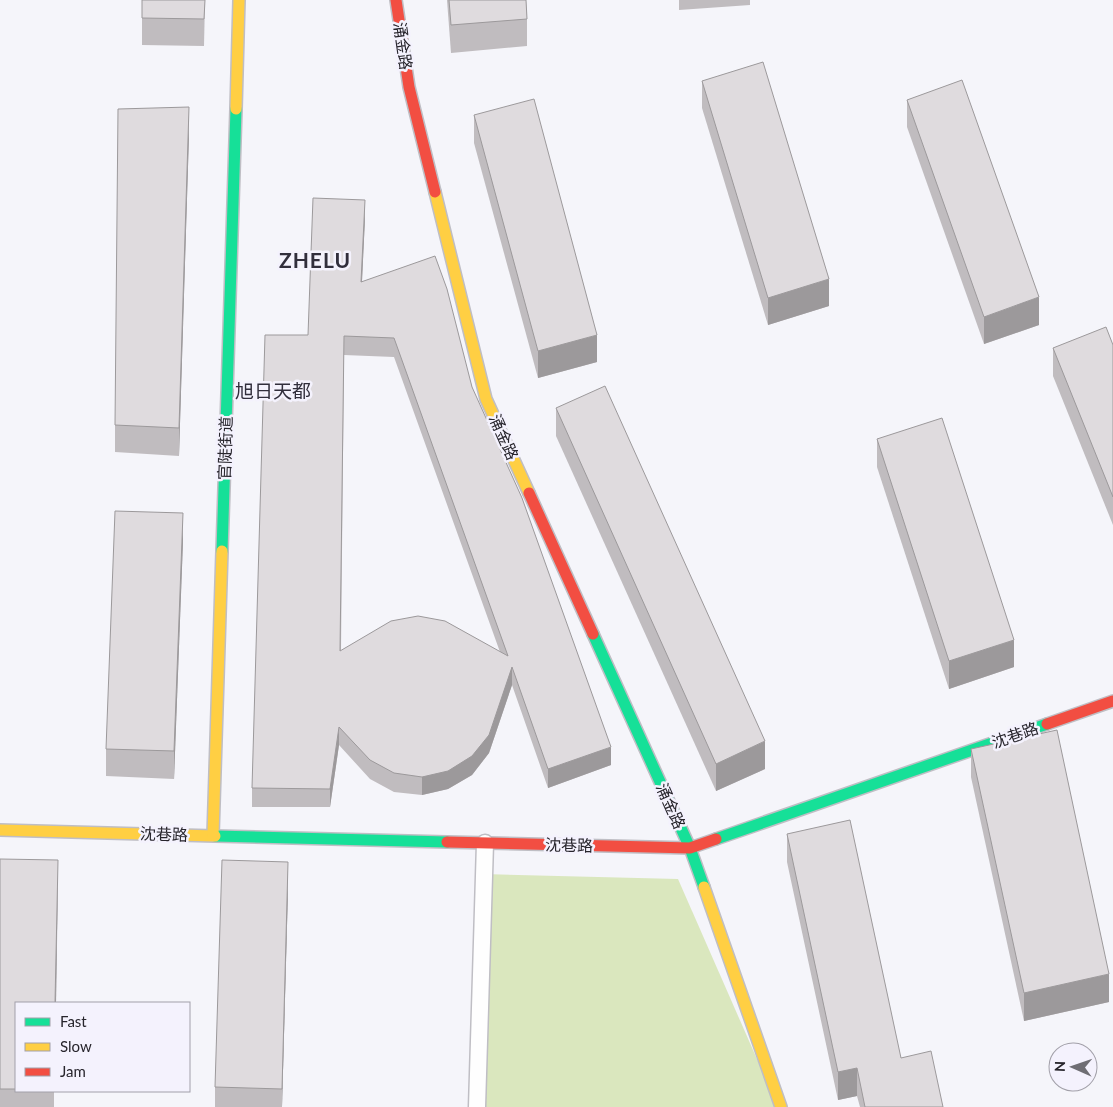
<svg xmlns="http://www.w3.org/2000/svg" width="1113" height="1107" font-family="Lato,'Noto Sans SC',sans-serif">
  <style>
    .green { fill: #dae7be }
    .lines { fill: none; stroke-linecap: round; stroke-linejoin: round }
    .lane-casing { stroke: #bfbec4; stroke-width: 19 }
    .fast-casing { stroke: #bfbec4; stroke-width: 14 }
    .slow-casing { stroke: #bfbec4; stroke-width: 14 }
    .jam-casing { stroke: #bfbec4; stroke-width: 14 }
    .lane { stroke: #fefefe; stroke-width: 16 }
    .fast { stroke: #16e098; stroke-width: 11 }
    .slow { stroke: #ffcf43; stroke-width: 11 }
    .jam { stroke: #f24e42; stroke-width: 11 }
    .wall { fill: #c0bcbf; fill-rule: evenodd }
    .shaded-wall { fill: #9c999b }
    .building { fill: #dfdbde; stroke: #9c999b; fill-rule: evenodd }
    .labels { text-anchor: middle; stroke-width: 5; stroke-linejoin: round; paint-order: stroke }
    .street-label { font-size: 16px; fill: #27252c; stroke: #f4f2fd }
    .quarter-label { font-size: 19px; fill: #312e3c; stroke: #f4f2fd }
    .district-label { font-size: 21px; font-weight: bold; letter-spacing: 1px; fill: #312e3c; stroke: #f4f2fd }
  </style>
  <rect width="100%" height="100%" fill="#f5f5fa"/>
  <path class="green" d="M483,874L678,879L778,1107H478Z"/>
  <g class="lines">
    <g class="lane-casing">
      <path id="lane" d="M477,1107L485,843"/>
    </g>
    <g class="fast-casing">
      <g id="fast">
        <path d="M222,551L236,109"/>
        <path d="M593,634L690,848L704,887"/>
        <path d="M215,836L447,842"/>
        <path d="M716,839L1047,724"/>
      </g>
    </g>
    <g class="slow-casing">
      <g id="slow">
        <path d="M236,109L239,0"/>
        <path d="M435,192L486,399L529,493"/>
        <path d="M0,830L215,836"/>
        <path d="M213,835L222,551"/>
        <path d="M704,887L781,1107"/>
      </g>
    </g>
    <g class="jam-casing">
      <g id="jam">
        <path d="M396,0L409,87L435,192"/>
        <path d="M529,493L593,634"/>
        <path d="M1047,724L1113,701"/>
        <path d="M447,842L690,848L716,839"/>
      </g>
    </g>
    <use href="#lane" class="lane"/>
    <use href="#fast" class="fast"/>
    <use href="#slow" class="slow"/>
    <use href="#jam" class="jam"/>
  </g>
  <g class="wall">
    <path d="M142,0H205L204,46L142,45Z"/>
    <path d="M447,0H526L527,19V46L451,53Z"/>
    <path d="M679,0H750V5L679,10Z"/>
    <path d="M702,81L829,306L768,325L702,108Z"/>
    <path d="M907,100L1039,325L984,344L907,127Z"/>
    <path d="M474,115L597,362L538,378L474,143Z"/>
    <path d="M189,134L179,456L115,452V425Z"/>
    <path d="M365,218L362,282L472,387L611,765L548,788L512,685L489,753L472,775L448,789L422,795L394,792L370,779L339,745L330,807H252V788ZM344,355L394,357L500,652L341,651Z"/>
    <path d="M1113,345V525L1053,376V348Z"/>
    <path d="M556,408L765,769L716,791L556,436Z"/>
    <path d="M877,439L1014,667L949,689L877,467Z"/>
    <path d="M183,541L174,779L106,776V749Z"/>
    <path d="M971,749L1109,1002L1024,1021L971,777Z"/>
    <path d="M787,834L901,1058L943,1107H860L857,1096L838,1100L787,862Z"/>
    <path d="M0,859L58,888L56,1003H16V1091H54V1107H0Z"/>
    <path d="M288,890L282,1107H215V1087Z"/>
  </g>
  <g class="shaded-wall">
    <path d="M189,107V134L179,456V428Z"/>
    <path d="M365,200V218L361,301V282Z"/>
    <path d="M829,279V306L768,325V298Z"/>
    <path d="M1039,297V325L984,344V317Z"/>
    <path d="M597,335V362L538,378V351Z"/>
    <path d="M183,513V541L174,779V751Z"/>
    <path d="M1014,640V667L949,689V661Z"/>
    <path d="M512,667V685L489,753L472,775L448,789L422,795V777Z"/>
    <path d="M339,727V745L330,807V789Z"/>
    <path d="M765,741V769L716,791V764Z"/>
    <path d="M611,747V765L548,788V769Z"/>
    <path d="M58,860L56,1003H55Z"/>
    <path d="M288,862V890L282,1107V1089Z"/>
    <path d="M1109,974V1002L1024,1021V993Z"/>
    <path d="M857,1068V1096L838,1100V1072Z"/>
  </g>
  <g class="building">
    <path d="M142,0H205L204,19L142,18Z"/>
    <path d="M449,0H526L527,19L451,25Z"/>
    <path d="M763,62L829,279L768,298L702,81Z"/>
    <path d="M962,80L1039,297L984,317L907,100Z"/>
    <path d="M534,99L597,335L538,351L474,115Z"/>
    <path d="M189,107L179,428L115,425L118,109Z"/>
    <path d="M313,198L365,200L361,282L435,256L447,289L472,387L522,498L611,747L548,769L512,667L489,735L472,756L448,771L422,777L394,773L370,760L339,727L330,789L252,788L265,335H308ZM344,336L394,338L508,656L445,621L418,616L391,621L340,651Z"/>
    <path d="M1106,327L1113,345V497L1053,348Z"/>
    <path d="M605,386L765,741L716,764L556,408Z"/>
    <path d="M942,418L1014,640L949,661L877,439Z"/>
    <path d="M115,511L183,513L174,751L106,749Z"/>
    <path d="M1057,730L1109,974L1024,993L971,749Z"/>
    <path d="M850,820L901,1058L931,1051L943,1107H865L857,1068L838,1072L787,834Z"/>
    <path d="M0,859L58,860L55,1003H16V1089H0Z"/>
    <path d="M222,860L288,862L282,1089L215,1087Z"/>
  </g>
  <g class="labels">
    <g class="street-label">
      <text transform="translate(403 46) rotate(82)" y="6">涌金路</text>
      <text transform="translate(504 437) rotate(66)" y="6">涌金路</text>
      <text transform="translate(225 448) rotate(-88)" y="6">官陡街道</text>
      <text transform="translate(1015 735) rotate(-19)" y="6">沈巷路</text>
      <text transform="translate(671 806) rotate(66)" y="6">涌金路</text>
      <text transform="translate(164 834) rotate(2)" y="6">沈巷路</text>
      <text transform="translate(569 845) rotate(1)" y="6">沈巷路</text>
    </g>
    <g class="quarter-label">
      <text x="273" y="398">旭日天都</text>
    </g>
    <g class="district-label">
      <text x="315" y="268">ZHELU</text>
    </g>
  </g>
  <rect x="15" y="1002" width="175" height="90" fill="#f4f2fd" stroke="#a2a0a9"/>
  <rect x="25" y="1018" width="25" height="8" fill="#16e098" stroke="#a2a0a9"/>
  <text x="60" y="1027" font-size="15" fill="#27252c">Fast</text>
  <rect x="25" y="1043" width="25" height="8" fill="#ffcf43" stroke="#a2a0a9"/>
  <text x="60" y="1052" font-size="15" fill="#27252c">Slow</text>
  <rect x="25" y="1068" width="25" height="8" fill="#f24e42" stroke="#a2a0a9"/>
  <text x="60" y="1077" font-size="15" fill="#27252c">Jam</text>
  <g transform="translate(1073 1067) rotate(272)"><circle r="24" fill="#f4f2fd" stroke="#a2a0a9"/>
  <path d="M0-4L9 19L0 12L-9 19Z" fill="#6f6e74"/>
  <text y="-8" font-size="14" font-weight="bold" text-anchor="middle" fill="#27252c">N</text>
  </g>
</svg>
